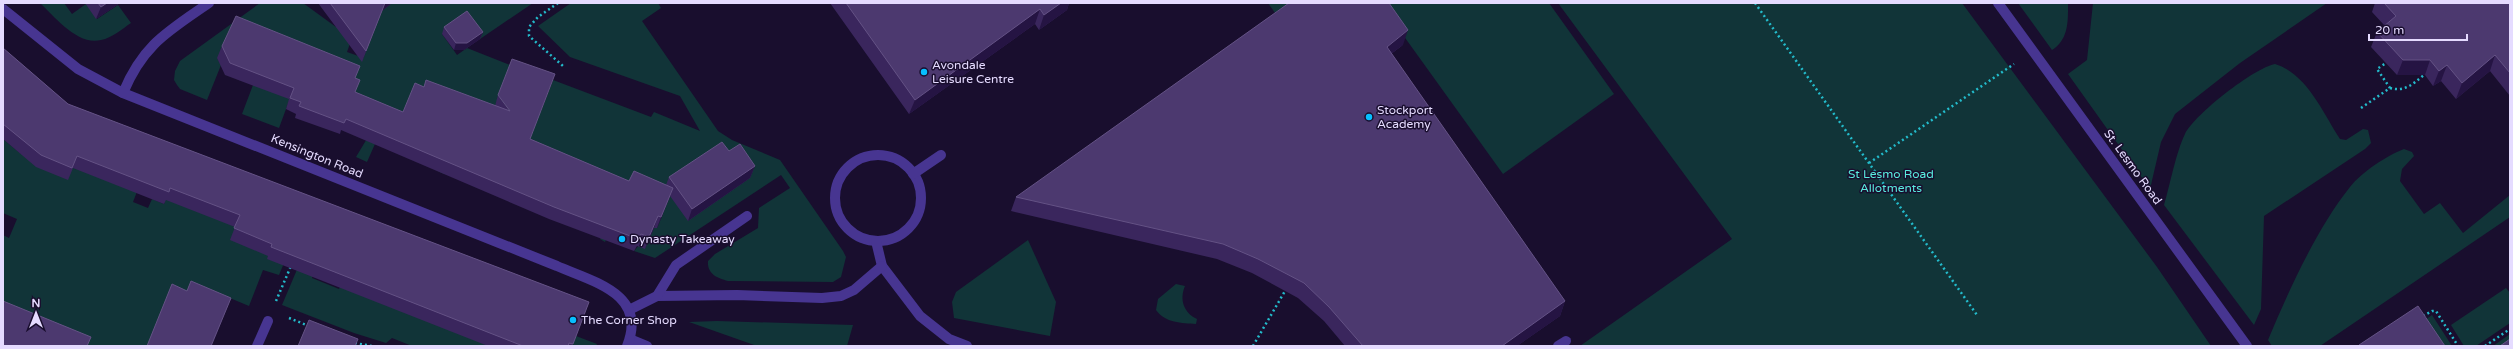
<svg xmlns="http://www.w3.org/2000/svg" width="2513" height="349" font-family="'Varela Round',sans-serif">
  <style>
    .green { fill: #113438; fill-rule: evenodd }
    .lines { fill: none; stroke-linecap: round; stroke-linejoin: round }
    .path { stroke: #23bbcb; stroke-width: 2.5; stroke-dasharray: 2 3; stroke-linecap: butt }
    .lane { stroke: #473591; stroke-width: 10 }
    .street { stroke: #473591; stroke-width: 10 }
    .wall { fill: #3a265d }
    .shaded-wall { fill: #251443 }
    .building { fill: #4c396f; stroke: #645285 }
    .poi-dot { fill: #07bfff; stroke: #190e2e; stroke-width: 1.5 }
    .labels { text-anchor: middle; stroke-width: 3; stroke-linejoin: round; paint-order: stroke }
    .poi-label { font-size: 12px; fill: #e5dbff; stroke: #190e2e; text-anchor: start }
    .street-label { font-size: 12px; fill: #e5dbff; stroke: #190e2e }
    .park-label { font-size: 12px; fill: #59eddf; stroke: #190e2e }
  </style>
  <rect width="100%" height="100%" fill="#190e2e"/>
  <g class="green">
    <path d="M40,3H64L72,14L86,4L97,19L118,5L131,23C122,29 112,38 101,40C78,46 55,17 40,3Z"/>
    <path d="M260,3H303L336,27L370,3H533L480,39L442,34L457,55L467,48L510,65L508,71L541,111L553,80L651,117L654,112L700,131L680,96L570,57L538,26L571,3H658L661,8L642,21L718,131L732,140L780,160L843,251L846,257L841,277L833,282L728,281C717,278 707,274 708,261L715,254L758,228L759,208L790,188L781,175L655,258L634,251L654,228H657L663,214L629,183L605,242L600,239L620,191L444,174C420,165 413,130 386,119L367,162L356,157L380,117L296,82L279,128L242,114L253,85L217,58L221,65L207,100L180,89L177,85L174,80L175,71L180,61ZM353,35L364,58L347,52Z"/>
    <path d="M1268,3H1289L1275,13Z"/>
    <path d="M1380,3H1549L1614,94L1503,174Z"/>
    <path d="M1558,3H1962L2157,267L2211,346H1580L1732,239Z"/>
    <path d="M2018,3H2068C2068,21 2069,39 2052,50Z"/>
    <path d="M2093,3H2327L2240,63L2175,114L2161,142L2150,189L2068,74L2087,60Z"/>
    <path d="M2275,64C2307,74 2323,113 2340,139L2346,140L2363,129L2368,130L2371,143L2365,149L2264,216L2261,309L2254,325L2164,205C2170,185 2176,152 2185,134C2195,114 2254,68 2275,64Z"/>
    <path d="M57,110L74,164L138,189L133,202L148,208L152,199L164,204L180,160L229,224L290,249L279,275L263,270L249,306L213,291L165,346H80L3,332V235L9,238L17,219L3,213V139L21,154Z"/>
    <path d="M2404,149L2412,152L2414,156L2402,169L2400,181L2424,214L2440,203L2463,233L2510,195V217L2320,346H2272L2268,340C2288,292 2317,228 2350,187C2362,172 2386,156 2404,149Z"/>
    <path d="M321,213L319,260L312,278L339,289L347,272L488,346H412L392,338L386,343L354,333L282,305Z"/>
    <path d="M1028,240L1056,302L1050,336L954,318L952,302L956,292Z"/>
    <path d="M1176,284L1185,286C1179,300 1184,313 1197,319L1196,324C1182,323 1165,323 1156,310L1158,299Z"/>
    <path d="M2506,288L2510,293V323L2476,346H2464L2451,325Z"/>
    <path d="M2432,315L2452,346H2432L2418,325Z"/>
    <path d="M717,321L853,325L847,346H757L689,322Z"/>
    <path d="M2510,334V346H2493Z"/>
    <path d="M576,336L597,344L596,346H572Z"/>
  </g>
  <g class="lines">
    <g class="path">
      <path d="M558,3L538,17L529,27V36L563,66"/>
      <path d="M1755,3L1977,315"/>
      <path d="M2390,88C2405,92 2413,84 2424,75"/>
      <path d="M2361,108L2390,88L2377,69L2386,63"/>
      <path d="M1869,163L2014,64"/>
      <path d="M276,301L291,266"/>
      <path d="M2423,316L2432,311H2436L2458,346"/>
      <path d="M289,318L309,326"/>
      <path d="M355,343L372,346"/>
      <path d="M1253,346L1285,291"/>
      <path d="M2485,346L2510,329"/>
    </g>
    <g class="lane">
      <circle cx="878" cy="198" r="43"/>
      <path d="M913,174L941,155"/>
      <path d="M876,241L882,266L920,316L949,339L967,346"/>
      <path d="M657,296L737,295L822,298L841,296L854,290L882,266"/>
      <path d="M629,310L657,296L676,265L747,216"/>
      <path d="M630,339L647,346"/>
      <path d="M1558,346L1566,341"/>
    </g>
    <g class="street">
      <path d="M1998,3L2247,346"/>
      <path d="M3,9L78,69L123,93L557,266C594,282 648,294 627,346"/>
      <path d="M123,93C143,45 167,32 209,3"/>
      <path d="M257,346L268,321"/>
    </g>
  </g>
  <g class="wall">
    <path d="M85,3H120L96,19Z"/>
    <path d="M318,3H392L382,11L362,62Z"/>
    <path d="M830,3H1069L1067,10L1039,30L1035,24L909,114Z"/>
    <path d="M2375,3H2510V96L2490,71L2456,99L2441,81L2433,86L2425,75H2397L2371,47L2377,32L2384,25L2372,12Z"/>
    <path d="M444,27L483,32L480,39L464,50H454L442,34Z"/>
    <path d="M1403,45L1391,54L1565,301L1560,316L1517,346H1345L1324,321L1298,298L1252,273L1217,259L1011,211L1016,197Z"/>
    <path d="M222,46L356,78L355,92L403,112L424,87L495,106L498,95L530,139L629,181L666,185L669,177L729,151L755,166L750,178L688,221L670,196L657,228H654L645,249L637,246L634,251L549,219L341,130L340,134L295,118L296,114L286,109L289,99L225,75L217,58Z"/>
    <path d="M3,48L68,104L589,302L572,346H488L267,259L268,256L230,240L235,227L166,200L164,204L73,168L68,180L36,167L3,139Z"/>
  </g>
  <g class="shaded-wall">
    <path d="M107,3H120L96,19L101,7Z"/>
    <path d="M385,3H392L382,11L362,62Z"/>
    <path d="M1061,3H1069L1067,10L1039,30L1044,15Z"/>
    <path d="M1040,9L1035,24L909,114L915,100Z"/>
    <path d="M1408,30L1403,45L1381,61L1387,47Z"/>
    <path d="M483,32L480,39L464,50H454L456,43Z"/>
    <path d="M2495,55L2490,71L2456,99L2462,83Z"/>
    <path d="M2403,60H2430L2425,75H2397Z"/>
    <path d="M2447,65L2441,81L2433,86L2439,71Z"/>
    <path d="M755,166L750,178L688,221L692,209Z"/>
    <path d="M673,188L669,199L657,228L661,217Z"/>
    <path d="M658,216L654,228L645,249L649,237Z"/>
    <path d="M231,298L212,346H211Z"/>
    <path d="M1565,301L1560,316L1517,346H1502Z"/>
  </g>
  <g class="building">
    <path d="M98,3H107L101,7Z"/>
    <path d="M330,3H385L366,51Z"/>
    <path d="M846,3H1061L1044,15L1040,9L915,100Z"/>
    <path d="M1289,3H1389L1408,30L1387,47L1565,301L1502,346H1363L1329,307L1304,283L1258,259L1223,244L1016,197Z"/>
    <path d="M2384,3H2510V73L2495,55L2462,83L2447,65L2439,71L2430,60H2403L2377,32L2396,16Z"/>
    <path d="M467,11L483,32L467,43H456L444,27Z"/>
    <path d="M236,16L360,66L355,78L360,80L355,92L403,112L415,83L424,87L426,80L510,111L498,95L512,59L555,74L530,139L629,181L634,171L673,188L661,217L658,216L649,237L641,234L638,239L554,207L346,119L344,123L299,106L301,102L290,98L294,88L230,63L222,46Z"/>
    <path d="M3,48L68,104L589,302L573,344L569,343L568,346H523L271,247L272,244L234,228L240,215L170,188L169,192L77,156L72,168L41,155L3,124Z"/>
    <path d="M722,142L729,151L740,144L755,166L692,209L669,177Z"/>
    <path d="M191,281L231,298L211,346H147L172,284L187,291Z"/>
    <path d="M3,301L91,337L87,346H3Z"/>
    <path d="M2418,306L2445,346H2360L2359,345Z"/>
    <path d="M309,320L358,339L355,346H298Z"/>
    <path d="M2510,339V346H2500Z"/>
  </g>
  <g class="poi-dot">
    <circle cx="924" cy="72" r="4"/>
    <circle cx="1369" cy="117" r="4"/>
    <circle cx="622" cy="239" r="4"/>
    <circle cx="573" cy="320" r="4"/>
  </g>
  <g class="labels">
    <g class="poi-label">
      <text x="932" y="69">Avondale<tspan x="932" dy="14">Leisure Centre</tspan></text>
      <text x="1377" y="114">Stockport<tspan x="1377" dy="14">Academy</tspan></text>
      <text x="630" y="243">Dynasty Takeaway</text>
      <text x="581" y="324">The Corner Shop</text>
    </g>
    <g class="street-label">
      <text transform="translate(317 156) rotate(22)" y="4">Kensington Road</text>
      <text transform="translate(2133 167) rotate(54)" y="4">St. Lesmo Road</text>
    </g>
    <g class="park-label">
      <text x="1891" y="178">St Lesmo Road<tspan x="1891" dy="14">Allotments</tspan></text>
    </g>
  </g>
  <rect width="2513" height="349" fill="none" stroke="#e5dbff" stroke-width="8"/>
  <g transform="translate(36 313)" stroke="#190e2e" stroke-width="3" paint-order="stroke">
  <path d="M0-3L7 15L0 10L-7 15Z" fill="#e5dbff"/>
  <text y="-6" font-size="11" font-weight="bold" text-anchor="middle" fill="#e5dbff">N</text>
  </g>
  <path d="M2369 34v6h98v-6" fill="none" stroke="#e5dbff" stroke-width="2"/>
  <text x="2375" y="34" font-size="12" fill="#e5dbff" stroke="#190e2e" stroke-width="3" paint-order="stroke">20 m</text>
</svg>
